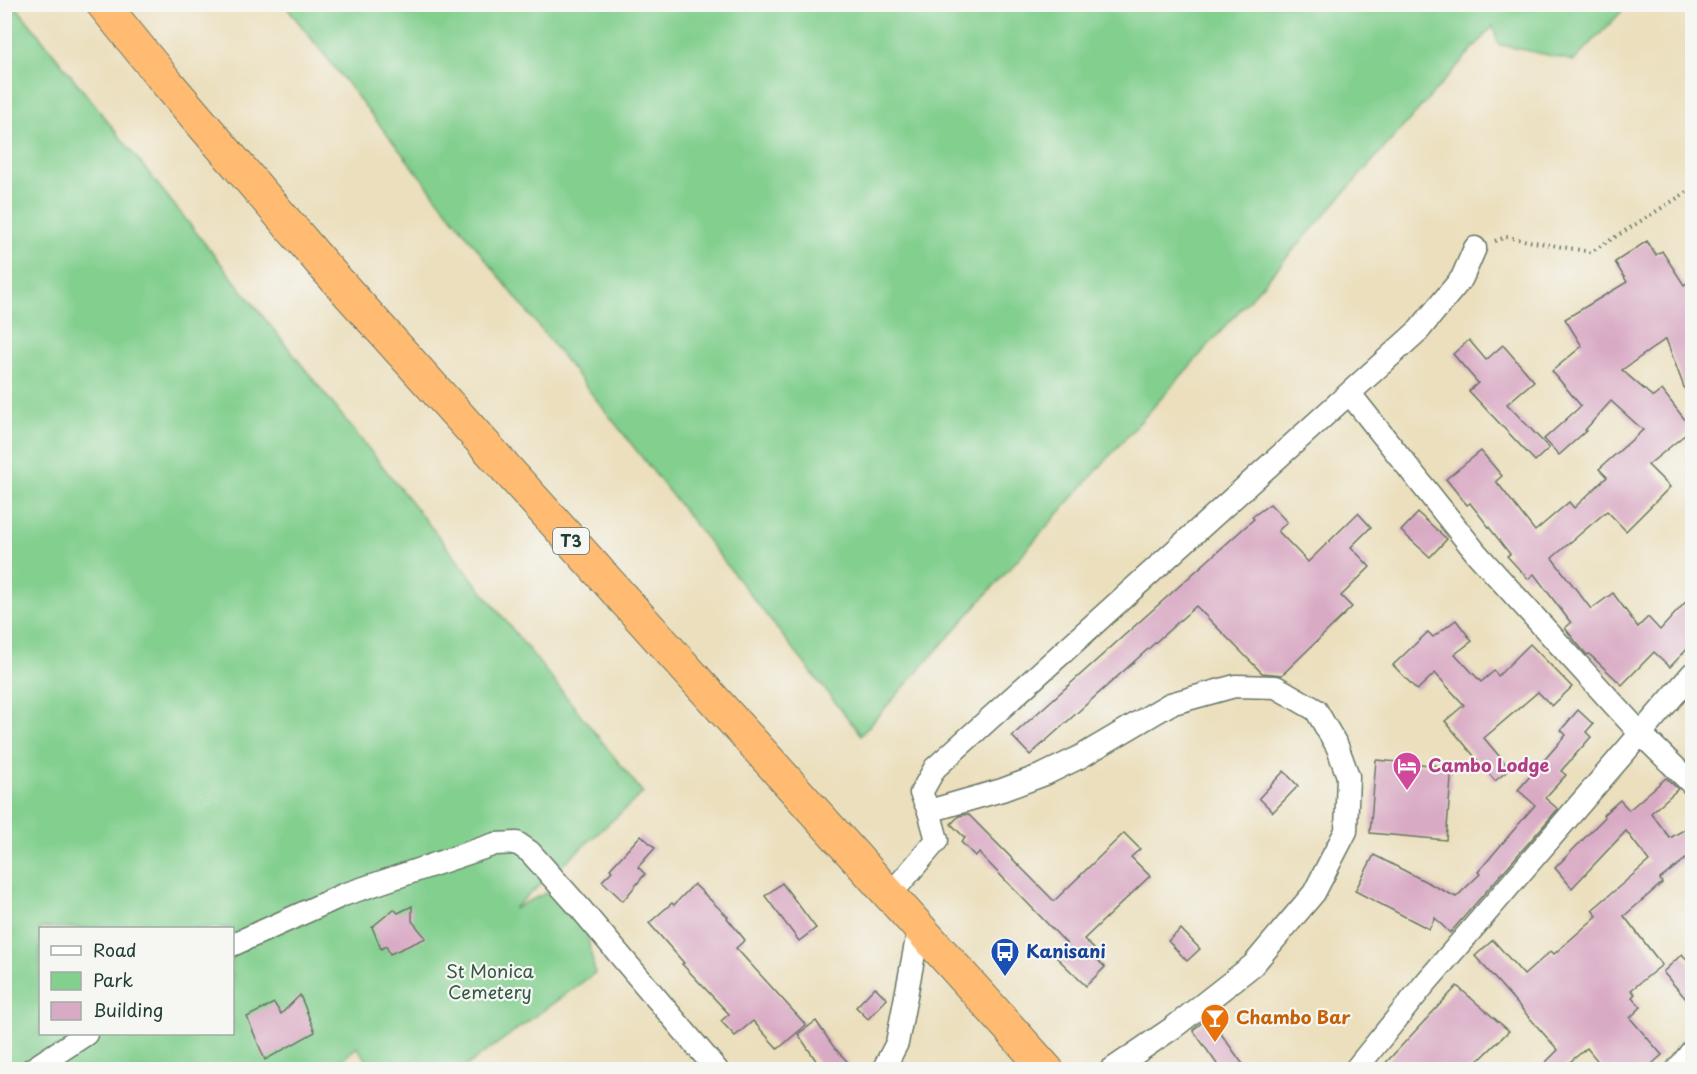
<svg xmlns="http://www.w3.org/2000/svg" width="1697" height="1074" font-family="'Playpen Sans',sans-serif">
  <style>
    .green { fill: #82cf8e; stroke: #508661; stroke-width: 1.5; fill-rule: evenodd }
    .building { fill: #d9aac4 }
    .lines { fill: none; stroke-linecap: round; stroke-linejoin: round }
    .minor-casing { stroke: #667664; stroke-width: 25 }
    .highway-casing { stroke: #667664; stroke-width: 35 }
    .path { stroke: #667664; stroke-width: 4; stroke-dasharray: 1.5 4.5; stroke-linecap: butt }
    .minor { stroke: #fff; stroke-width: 22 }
    .highway { stroke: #ffbb71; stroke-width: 33 }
    .labels { text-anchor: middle; stroke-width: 4.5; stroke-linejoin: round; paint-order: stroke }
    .shield { fill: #f6f6f2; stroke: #60746d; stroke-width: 1.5 }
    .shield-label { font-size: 16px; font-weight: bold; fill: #1f3d34 }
    .hotel-label { font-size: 18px; font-weight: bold; fill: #b23c85; stroke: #f6f6f2; text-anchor: start }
    .transit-label { font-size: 18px; font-weight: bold; fill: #164399; stroke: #f6f6f2; text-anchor: start }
    .park-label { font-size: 18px; fill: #335a46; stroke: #f6f6f2 }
    .food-label { font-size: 18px; font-weight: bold; fill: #c56008; stroke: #f6f6f2; text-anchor: start }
  </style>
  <rect width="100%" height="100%" fill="#f6f6f2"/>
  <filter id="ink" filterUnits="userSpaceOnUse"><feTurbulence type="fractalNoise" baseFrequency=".0167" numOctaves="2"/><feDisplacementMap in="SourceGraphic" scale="12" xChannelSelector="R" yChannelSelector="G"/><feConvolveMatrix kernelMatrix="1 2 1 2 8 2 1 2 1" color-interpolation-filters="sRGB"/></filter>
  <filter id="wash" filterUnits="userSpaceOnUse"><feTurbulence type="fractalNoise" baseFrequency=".008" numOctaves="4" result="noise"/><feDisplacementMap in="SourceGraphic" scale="24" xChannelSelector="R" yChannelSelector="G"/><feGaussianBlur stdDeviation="1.35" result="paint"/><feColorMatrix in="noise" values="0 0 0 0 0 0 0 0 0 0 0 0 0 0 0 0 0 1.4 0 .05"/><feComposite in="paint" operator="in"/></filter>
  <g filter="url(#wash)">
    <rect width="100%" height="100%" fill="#ebdfbd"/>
    <g class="green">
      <path d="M14,4L643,793L513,909L548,892L585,924L595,973L462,1069H373L357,1047L332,1069L5,1070L4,5ZM40,928H232V1034H40Z"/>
      <path d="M285,5H1628L1574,61L1498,44L1493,26L861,735Z"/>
    </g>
    <g id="blocks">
      <g class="building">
        <path d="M1647,241L1656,255L1662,251L1684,285L1692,280V405L1691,406L1666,339L1622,370L1653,397L1662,390L1692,429L1648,465L1670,487L1626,531L1607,511L1552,558L1591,609L1613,593L1638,627L1648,617L1660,630L1692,595V644L1670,667L1654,652L1622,685L1589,654L1587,655L1575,641L1565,628L1571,623L1534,574L1528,579L1507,556L1510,554L1470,503L1467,505L1446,479L1481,451L1502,476L1496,481L1535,531L1569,502L1574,508L1607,477L1599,469L1643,430L1611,401L1585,430L1586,431L1559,455L1544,439L1581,406L1552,371L1582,346L1565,319L1627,282L1615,262Z"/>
        <path d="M1469,340L1486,360L1503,345L1534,381L1507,404L1549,448L1535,461L1469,391L1478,383L1453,354Z"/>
        <path d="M1270,504L1287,522L1278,531L1308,562L1358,513L1371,527L1351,547L1370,567L1341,596L1352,607L1282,675L1262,673L1196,606L1030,755L1012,736L1254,519L1252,517Z"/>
        <path d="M1418,513L1447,539L1430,557L1401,531Z"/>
        <path d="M1456,620L1472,641L1455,654L1481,682L1494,671L1498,676L1530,644L1572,687L1552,706L1538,692L1484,738L1510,769L1495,781L1445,721L1464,705L1435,673L1417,690L1393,665L1428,632L1433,637Z"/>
        <path d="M1578,710L1593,724L1586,732L1591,737L1561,771L1566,775L1545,798L1558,809L1450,933L1435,918L1429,929L1355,891L1374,855L1456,897L1480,874L1478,872L1535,805L1518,790L1566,735L1561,730Z"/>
        <path d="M1376,760L1452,767L1446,840L1370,833Z"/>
        <path d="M1284,771L1298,786L1273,812L1259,798Z"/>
        <path d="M1666,778L1678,789L1651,813L1670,838L1692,825V854L1660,879L1662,883L1624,916L1662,965L1631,990L1635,994L1632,997L1641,1007L1630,1018L1662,1055L1645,1070H1605L1587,1048L1560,1070H1538L1558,1050L1475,956L1493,940L1524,975L1551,951L1554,954L1597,916L1592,910L1649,861L1626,831L1572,888L1555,868L1605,817L1603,815L1620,800L1629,810Z"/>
        <path d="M968,814L1054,901L1124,833L1140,849L1131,857L1150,876L1084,939L1096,951L1092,955L1105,967L1086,986L1055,956L1067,944L979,853L975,856L961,842L965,838L951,824L959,816Z"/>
        <path d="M641,835L655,848L638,867L645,874L623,901L602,881L612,871L610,869Z"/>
        <path d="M782,883L816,928L799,941L765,896Z"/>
        <path d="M694,884L728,917L727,918L745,940L736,948L806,1025L778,1049L753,1021L735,1036L721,1021L729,1014L682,964L684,963L649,923L672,903L674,905Z"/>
        <path d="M412,906V921L426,938L390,954L386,946L381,949L372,927L394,909L398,913Z"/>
        <path d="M1181,929L1200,949L1187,961L1168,941Z"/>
        <path d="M1682,954L1692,966V1006L1663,972Z"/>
        <path d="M1457,986L1509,1031L1469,1070H1379Z"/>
        <path d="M875,987L887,999L868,1019L856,1007Z"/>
        <path d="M300,995L315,1032L265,1060L247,1017L274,1003L281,1014Z"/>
        <path d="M1209,1017L1247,1070H1221L1193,1030Z"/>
        <path d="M816,1021L833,1046L855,1070H824L817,1062L798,1034Z"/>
      </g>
    </g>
  </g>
  <g filter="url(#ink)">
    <use href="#blocks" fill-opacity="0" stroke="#667664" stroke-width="1.5"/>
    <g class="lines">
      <g class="minor-casing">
        <g id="minor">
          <path d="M1350,394L1477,554L1640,733L1692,784"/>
          <path d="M929,811L1002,790L1045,774L1080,757L1170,704L1235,686L1276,687L1316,710L1337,746L1348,776L1346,831L1314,893L1253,965L1174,1027L1111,1070"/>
          <path d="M890,895L937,840L929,811L921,793L935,768L1419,330L1462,278L1475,248"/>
          <path d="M232,945L343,895L495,844L517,843L530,852L580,908L717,1070"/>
          <path d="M31,1070L86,1034"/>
          <path d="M883,1070L897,1043L919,928"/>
          <path d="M1355,1070L1423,986L1692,674"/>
          <path d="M1677,1070L1692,1051"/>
        </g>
      </g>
      <g class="highway-casing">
        <path id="highway" d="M103,4L168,84L324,266L1047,1070"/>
      </g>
      <path class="path" d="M1495,241L1506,237L1591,252L1692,189"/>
      <use href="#minor" class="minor"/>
      <use href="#highway" class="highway"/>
    </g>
  </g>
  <defs>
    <g id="hotel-pin" transform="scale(1.5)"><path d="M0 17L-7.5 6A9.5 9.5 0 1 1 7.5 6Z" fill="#d1479c" stroke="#f6f6f2"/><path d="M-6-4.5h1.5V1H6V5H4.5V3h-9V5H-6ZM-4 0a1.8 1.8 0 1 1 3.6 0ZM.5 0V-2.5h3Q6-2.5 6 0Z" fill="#fff"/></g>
    <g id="bus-pin" transform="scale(1.5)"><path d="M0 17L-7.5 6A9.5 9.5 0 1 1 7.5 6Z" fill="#1a4fb4" stroke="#f6f6f2"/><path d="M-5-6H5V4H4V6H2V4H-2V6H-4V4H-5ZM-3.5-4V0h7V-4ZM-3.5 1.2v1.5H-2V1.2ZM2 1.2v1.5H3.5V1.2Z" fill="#fff"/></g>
    <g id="bar-pin" transform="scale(1.5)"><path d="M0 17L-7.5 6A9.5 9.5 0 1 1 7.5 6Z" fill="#e8710a" stroke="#f6f6f2"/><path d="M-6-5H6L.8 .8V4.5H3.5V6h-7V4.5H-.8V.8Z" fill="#fff"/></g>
  </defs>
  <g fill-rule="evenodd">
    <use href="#hotel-pin" x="1407" y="766"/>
    <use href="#bus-pin" x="1005" y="952"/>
    <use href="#bar-pin" x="1215" y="1018"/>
  </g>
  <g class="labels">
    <rect class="shield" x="553" y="528" width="36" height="26" rx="4.5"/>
    <g class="shield-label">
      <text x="571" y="547">T3</text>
    </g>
    <g class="hotel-label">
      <text x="1428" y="772">Cambo Lodge</text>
    </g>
    <g class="transit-label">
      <text x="1026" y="958">Kanisani</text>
    </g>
    <g class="park-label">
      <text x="490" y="978">St Monica<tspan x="490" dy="21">Cemetery</tspan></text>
    </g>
    <g class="food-label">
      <text x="1236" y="1024">Chambo Bar</text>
    </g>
  </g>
  <rect width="1697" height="1074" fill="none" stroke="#f6f6f2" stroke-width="24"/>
  <rect x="39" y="927" width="195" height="108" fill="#f6f6f2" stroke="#a0aca6" stroke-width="1.5"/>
  <rect x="51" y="946" width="30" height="9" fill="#ffffff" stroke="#a0aca6" stroke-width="1.5"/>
  <text x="93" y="957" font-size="18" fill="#1f3d34">Road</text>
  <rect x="51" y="972" width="30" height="18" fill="#82cf8e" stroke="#a0aca6" stroke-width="1.5"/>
  <text x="93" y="987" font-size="18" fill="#1f3d34">Park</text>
  <rect x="51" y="1002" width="30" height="18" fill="#d9aac4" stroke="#a0aca6" stroke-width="1.5"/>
  <text x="93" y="1017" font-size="18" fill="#1f3d34">Building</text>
</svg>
